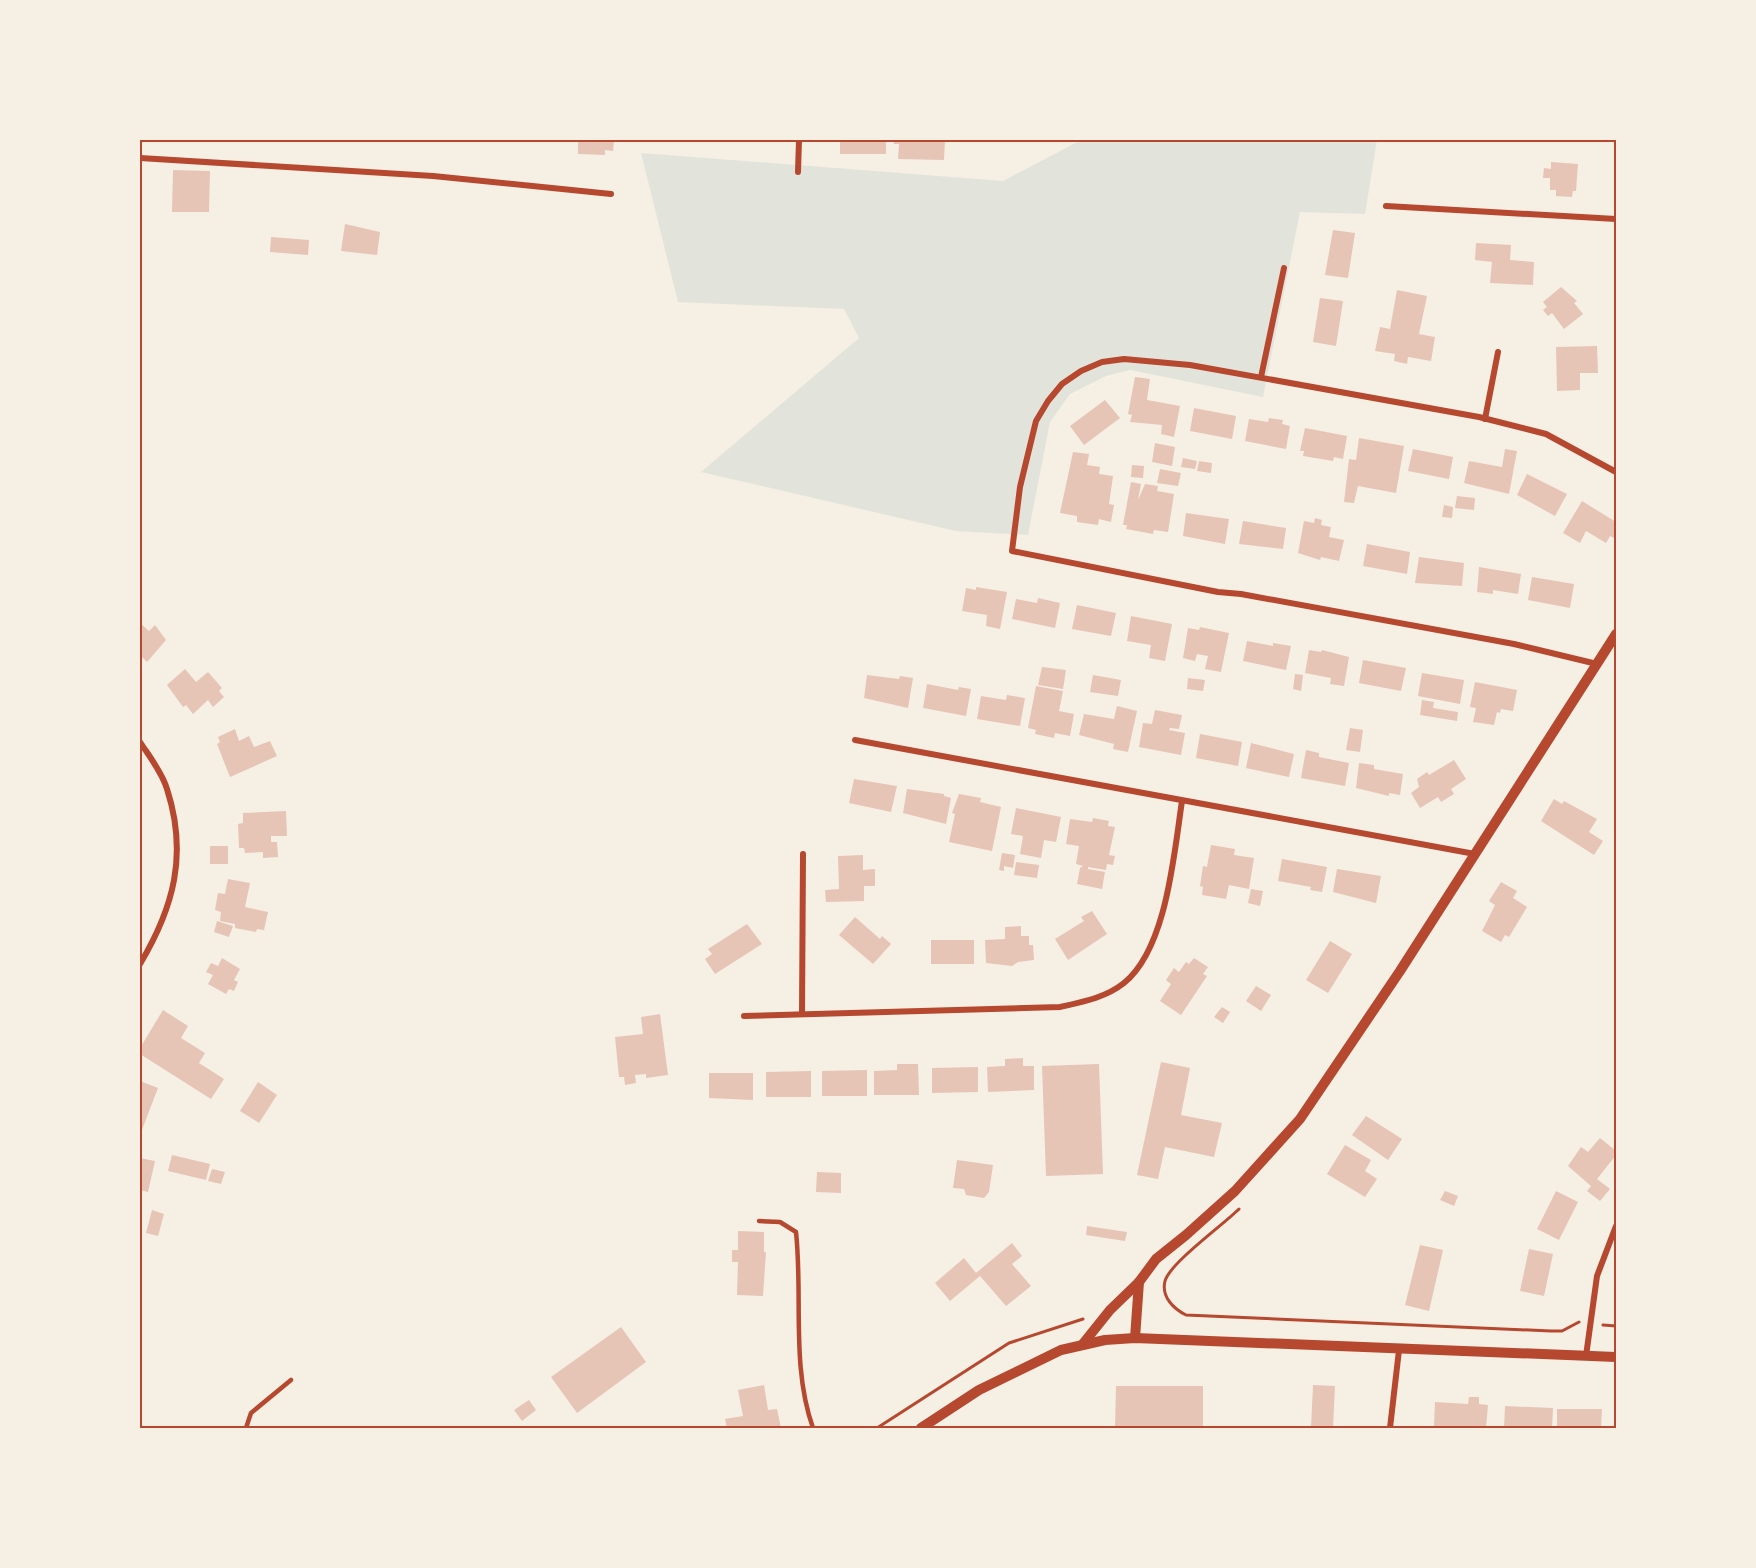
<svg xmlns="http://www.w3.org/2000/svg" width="1756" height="1568" font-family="Helvetica,sans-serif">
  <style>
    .green { fill: #e2e4dc }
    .building { fill: #e6c5b7 }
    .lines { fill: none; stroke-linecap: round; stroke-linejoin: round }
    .path { stroke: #b5482f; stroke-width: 3 }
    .service { stroke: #b5482f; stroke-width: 4.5 }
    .minor { stroke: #b5482f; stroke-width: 6 }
    .tertiary { stroke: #b5482f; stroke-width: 10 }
    .neatline { fill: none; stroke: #b5482f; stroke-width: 2 }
  </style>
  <rect width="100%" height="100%" fill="#f6efe4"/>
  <path class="green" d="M1081,140H1377L1365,214L1300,212L1263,397L1130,370L1106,376L1070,394L1050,422L1028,535L956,531L701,472L859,338L844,309L678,302L641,153L1003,181Z"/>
  <g class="building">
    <path d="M578,140H614L613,151L605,150V155L578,154Z"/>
    <rect x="840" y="140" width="46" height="14"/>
    <path d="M894,140H945L944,160L898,159L899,144H894Z"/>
    <path d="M1551,162L1578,164L1576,191H1573L1572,197L1556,196V190H1550V178H1543L1544,168L1551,169Z"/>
    <path d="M173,170L210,171L209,212H172Z"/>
    <path d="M345,224L380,232L377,255L341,251Z"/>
    <path d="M1333,230L1355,233L1348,278L1325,275Z"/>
    <path d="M271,237L309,240L308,255L270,252Z"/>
    <path d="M1476,243L1511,245L1510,260L1534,262L1533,285L1490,283L1492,262L1475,260Z"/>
    <path d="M1561,287L1577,301L1574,303L1583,314L1564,329L1552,313L1548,316L1543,310L1547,307L1543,302Z"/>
    <path d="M1397,290L1427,296L1419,334L1435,337L1431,361L1408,357L1407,364L1394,361L1395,354L1375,351L1380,327L1390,329Z"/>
    <path d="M1320,298L1343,301L1336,346L1313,342Z"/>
    <path d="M1597,346L1598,373H1580V390L1557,391L1556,347Z"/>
    <path d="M1135,377L1150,379L1147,400L1180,406L1174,437L1161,434L1162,425L1130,422L1132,415L1128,414Z"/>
    <path d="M1105,400L1120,418L1084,445L1070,426Z"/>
    <path d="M1194,408L1236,416L1232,439L1190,431Z"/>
    <path d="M1269,418L1283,420L1282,424L1290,426L1286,449L1245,441L1249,419L1268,422Z"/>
    <path d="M1305,428L1347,436L1343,459L1334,457L1333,461L1303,456L1304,451H1300Z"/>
    <path d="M1359,438L1404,446L1396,493L1358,486L1354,503L1344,502L1349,459L1356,460Z"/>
    <path d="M1155,443L1175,447L1172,466L1152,462Z"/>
    <path d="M1413,449L1453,457L1449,479L1408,471Z"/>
    <path d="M1505,449L1517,451L1509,494L1464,483L1469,461L1502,467Z"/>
    <path d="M1073,452L1089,454L1087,465L1100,467L1099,474L1113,476L1109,504L1114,505L1111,522L1099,519L1098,525L1077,522V516L1060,513Z"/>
    <path d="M1183,458L1197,461L1195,469L1181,467Z"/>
    <path d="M1199,461L1212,463L1211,473L1197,471Z"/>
    <path d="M1132,465L1144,466L1143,478L1131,477Z"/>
    <path d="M1160,469L1181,473L1178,486L1157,483Z"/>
    <path d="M1527,474L1567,494L1555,516L1517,495Z"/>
    <path d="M1131,482L1141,484L1138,500L1145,484L1158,486L1157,491L1174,494L1168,532L1154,530L1153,534L1126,529L1127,525H1123Z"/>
    <path d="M1457,496L1475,498L1474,510L1455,508Z"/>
    <path d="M1582,501L1616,522V539L1610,536L1606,543L1586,531L1580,543L1563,533Z"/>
    <path d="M1444,505L1453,507L1452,518L1442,517Z"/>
    <path d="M1186,513L1229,519L1225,544L1183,536Z"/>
    <path d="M1315,518L1322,520L1321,525L1331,527L1329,537L1344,540L1339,561L1321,557L1320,560L1298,553L1304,521L1314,523Z"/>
    <path d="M1243,521L1286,528L1283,549L1239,544Z"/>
    <path d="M1367,544L1410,552L1407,574L1363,566Z"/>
    <path d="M1419,557L1464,563L1462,586L1415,583Z"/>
    <path d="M1479,567L1521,574L1518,594L1493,590V594L1477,592Z"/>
    <path d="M1532,577L1574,584L1570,608L1528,600Z"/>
    <path d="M976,587L1007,592L1000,629L986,626L987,615L962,611L966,588L976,590Z"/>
    <path d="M1038,598L1060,603L1055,628L1012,619L1016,599L1037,603Z"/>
    <path d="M1077,605L1116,613L1111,636L1072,629Z"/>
    <path d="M1131,616L1172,624L1165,661L1149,658L1151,645L1127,641Z"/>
    <path d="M140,623L149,631L155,625L166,640L147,662L140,655Z"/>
    <path d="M1200,627L1229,633L1221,672L1205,669L1208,656L1197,654L1195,661L1183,658L1188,628L1199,630Z"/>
    <path d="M1247,641L1273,646V643L1291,646L1286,670L1243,661Z"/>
    <path d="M1309,650L1321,652L1322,650L1349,657L1344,686L1330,684L1331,678L1305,673Z"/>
    <path d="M1363,660L1406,668L1401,691L1359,683Z"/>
    <path d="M1042,667L1066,670L1063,689L1038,685Z"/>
    <path d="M185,669L196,682L208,672L222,688L219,691L224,697L213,707L208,700L193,714L186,705L183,707L167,685Z"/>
    <path d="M1422,673L1464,680L1460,704L1418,696Z"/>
    <path d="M1295,674L1303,675L1301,691L1293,689Z"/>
    <path d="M867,675L899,679L900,676L913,678L908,708L864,698Z"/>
    <path d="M1093,675L1121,680L1118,696L1090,692Z"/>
    <path d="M1188,678L1205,680L1203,691L1187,689Z"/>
    <path d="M1475,682L1517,690L1513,711L1501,709L1500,713L1497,712L1494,725L1473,722L1476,708L1470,707Z"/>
    <path d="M927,684L958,690L959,687L971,689L966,716L923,708Z"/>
    <path d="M1036,686L1063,691L1059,711L1074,714L1070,736L1055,733L1054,738L1035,734L1036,730L1028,728Z"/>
    <path d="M1007,695L1025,698L1020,726L977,719L981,696L1006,700Z"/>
    <path d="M1422,700L1434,702L1433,708L1458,712L1457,721L1420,715Z"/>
    <path d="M1117,706L1137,711L1128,752L1113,749L1114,744L1079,735L1084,714L1114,719Z"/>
    <path d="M1155,710L1182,715L1179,729L1170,728L1169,730L1185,733L1181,755L1139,747L1143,723L1152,724Z"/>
    <path d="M1350,728L1363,730L1360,752L1346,750Z"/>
    <path d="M235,729L239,741L249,736L254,747L270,741L277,756L230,777L217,744L220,742L218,737Z"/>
    <path d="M1200,734L1242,742L1238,766L1196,758Z"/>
    <path d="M1251,743L1294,754L1289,777L1246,768Z"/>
    <path d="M1306,750L1319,753V757L1349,763L1345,786L1301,778Z"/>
    <path d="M1454,760L1466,779L1451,789L1454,794L1441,802L1438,797L1420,808L1411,793L1419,787L1417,779L1427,772L1429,775Z"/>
    <path d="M1359,763L1374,765V769L1403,774L1400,795L1389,793V796L1356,788Z"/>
    <path d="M854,779L897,786L891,812L849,803Z"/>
    <path d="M907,789L944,794V796L951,798L946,824L903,813Z"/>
    <path d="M959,794L981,798L980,802L1001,807L992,851L949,842L955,814L952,813Z"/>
    <path d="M1554,799L1562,804L1564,801L1597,819L1589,832L1603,841L1594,855L1541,821Z"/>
    <path d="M1016,808L1061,817L1056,842L1044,840L1041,858L1020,854L1023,836L1011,834Z"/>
    <path d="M286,811L287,836H271V842H277L278,857L263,858V852L245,853L244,848H239L238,824L243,823V813Z"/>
    <path d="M1093,818L1109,821L1108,826L1115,827L1109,855L1115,856L1113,865L1107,864L1106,870L1088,867V869L1105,872L1102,889L1077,884L1080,868L1083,866L1076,864L1079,846L1066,844L1070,819L1092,822Z"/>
    <path d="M1211,845L1235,849L1234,855L1254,858L1249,889L1229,885L1226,899L1202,895L1203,887L1200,886L1203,866L1207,867Z"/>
    <rect x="210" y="846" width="18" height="18"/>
    <path d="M1002,853L1015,855L1013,868L1004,866V871L999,870Z"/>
    <path d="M863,855V870L875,869V886H864V901L826,902L825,890L839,889L838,856Z"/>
    <path d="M1282,859L1327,867L1322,892L1310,890L1311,887L1278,881Z"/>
    <path d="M1016,862L1039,865L1037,878L1014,875Z"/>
    <path d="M1337,869L1381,876L1376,903L1333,892Z"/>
    <path d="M228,879L250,883L245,907L268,912L264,930L257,929L256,932L235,928V924L220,921L221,912L215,910L218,893L225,894Z"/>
    <path d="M1501,882L1517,891L1513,898L1527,907L1509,937L1505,935L1501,942L1482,931L1495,905L1489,901Z"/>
    <path d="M1251,889L1263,891L1260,906L1248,903Z"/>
    <path d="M1092,911L1107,934L1068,960L1055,939L1084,921L1081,917Z"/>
    <path d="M855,917L880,939L882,936L891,944L873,964L839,935Z"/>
    <path d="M217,921L233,926L229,937L214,932Z"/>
    <path d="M747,924L762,944L715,974L705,959L712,954L708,949Z"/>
    <path d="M1021,926V936H1029V945H1033L1034,960L1018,962L1012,966L986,963L985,940L1005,939V927Z"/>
    <rect x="931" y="940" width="43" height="24"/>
    <path d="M1330,941L1352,954L1328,993L1306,980Z"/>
    <path d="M222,958L240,969L234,980L238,982L234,991L229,989L226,994L208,984L213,975L206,972L211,963L218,966Z"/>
    <path d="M1194,958L1208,967L1203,974L1207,976L1181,1015L1160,1001L1171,984L1166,980L1174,968L1179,972L1186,962L1189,964Z"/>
    <path d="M1256,986L1271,995L1261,1011L1246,1001Z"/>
    <path d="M1222,1007L1230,1012L1223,1023L1214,1017Z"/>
    <path d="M163,1010L188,1026L181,1038L205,1053L199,1063L224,1079L211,1099L140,1054V1048Z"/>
    <path d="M660,1014L668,1075L646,1078V1074L635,1075L636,1083L625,1085L624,1077H619L615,1037L643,1034L641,1017Z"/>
    <path d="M1023,1058V1066H1034V1090L988,1092L987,1067L1005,1066V1059Z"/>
    <path d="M1161,1062L1190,1068L1181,1115L1222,1123L1214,1157L1165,1147L1158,1179L1137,1175Z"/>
    <path d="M897,1064H918L919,1095H874V1071L897,1070Z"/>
    <path d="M1099,1064L1103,1174L1046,1176L1042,1066Z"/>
    <path d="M978,1067V1092L932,1093V1068Z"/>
    <path d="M867,1070V1096H822V1071Z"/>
    <path d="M811,1071V1097H766V1072Z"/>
    <path d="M709,1073H753V1100L709,1098Z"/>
    <path d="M140,1081L158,1088L140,1135Z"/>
    <path d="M258,1082L277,1095L259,1123L240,1111Z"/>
    <path d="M1366,1116L1402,1139L1388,1160L1352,1135Z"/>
    <path d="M1600,1138L1616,1151V1155L1597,1179L1610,1189L1600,1201L1587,1191L1591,1186L1568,1166L1581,1147L1588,1152Z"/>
    <path d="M1345,1145L1371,1160L1365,1171L1377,1179L1365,1197L1327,1174Z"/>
    <path d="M172,1155L210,1164L206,1180L168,1171Z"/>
    <path d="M140,1158L155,1161L148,1192L140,1190Z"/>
    <path d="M957,1160L993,1165L989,1192L984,1198L966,1195L964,1189L953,1188Z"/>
    <path d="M212,1169L225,1172L221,1184L208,1181Z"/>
    <path d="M817,1172L841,1173V1193L816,1192Z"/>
    <path d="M1445,1191L1458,1196L1454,1206L1440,1200Z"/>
    <path d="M1556,1191L1578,1202L1559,1240L1537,1229Z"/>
    <path d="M152,1210L164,1214L158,1236L146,1233Z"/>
    <path d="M1087,1226L1127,1232L1125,1241L1086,1235Z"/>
    <path d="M738,1231L764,1232V1252H766L763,1296L737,1295L738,1262H732V1250H738Z"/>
    <path d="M1012,1243L1022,1256L1012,1264L1031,1286L1006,1306L980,1276L950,1301L935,1283L964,1258L976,1273Z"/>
    <path d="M1420,1245L1443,1250L1429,1311L1405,1305Z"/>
    <path d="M1529,1249L1553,1254L1544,1296L1520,1291Z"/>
    <path d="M621,1327L646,1362L577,1413L551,1377Z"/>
    <path d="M764,1385L768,1410L777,1409L781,1428H727L725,1419L743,1416L738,1390Z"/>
    <path d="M1313,1385L1335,1386L1333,1428H1311Z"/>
    <path d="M1116,1386H1203V1428H1115Z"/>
    <path d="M1469,1397H1479V1404L1488,1405L1486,1428L1434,1426L1435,1402L1468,1404Z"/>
    <path d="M529,1400L536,1410L522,1421L514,1410Z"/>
    <path d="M1505,1406L1553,1408L1552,1428H1504Z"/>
    <path d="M1557,1409H1602L1601,1428H1557Z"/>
  </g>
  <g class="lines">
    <g class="path">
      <path d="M1239,1209C1223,1225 1170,1263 1165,1281C1161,1297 1174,1309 1186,1315L1551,1331H1562L1579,1322"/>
      <path d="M1603,1325L1616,1326"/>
      <path d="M877,1428L1009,1343L1083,1319"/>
    </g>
    <g class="service">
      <path d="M759,1221L780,1222L796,1232C803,1297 791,1366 813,1428"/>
      <path d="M246,1428L251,1413L291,1380"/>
    </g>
    <g class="minor">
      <path d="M140,158L433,176L611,194"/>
      <path d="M798,172L799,140"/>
      <path d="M1386,206L1616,219"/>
      <path d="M1261,377L1284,268"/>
      <path d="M1485,419L1498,352"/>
      <path d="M1597,664L1514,644L1241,594L1218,592L1012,551L1020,487L1036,421L1048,401L1062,384L1081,371L1102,362L1124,359L1190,365L1479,417L1546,434L1616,472"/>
      <path d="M855,740L1475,854"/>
      <path d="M140,742C149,756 162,772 167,789C188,854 174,907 140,964"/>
      <path d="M802,1013L803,854"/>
      <path d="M744,1016L1060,1007C1082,1002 1105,998 1124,983C1167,948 1174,853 1182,801"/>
      <path d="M1586,1356L1597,1276L1616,1226"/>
      <path d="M1390,1428L1399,1350"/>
    </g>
    <g class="tertiary">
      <path d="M1135,1338L1139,1282L1156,1259L1186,1235L1235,1191L1300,1119L1400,971L1616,634"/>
      <path d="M1082,1345L1110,1310L1139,1282"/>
      <path d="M921,1428L979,1390L1061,1350L1105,1340L1135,1338L1616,1357"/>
    </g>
  </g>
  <rect width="1756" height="1568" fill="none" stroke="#f6efe4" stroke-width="282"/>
  <rect x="141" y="141" width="1474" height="1286" class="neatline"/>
</svg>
